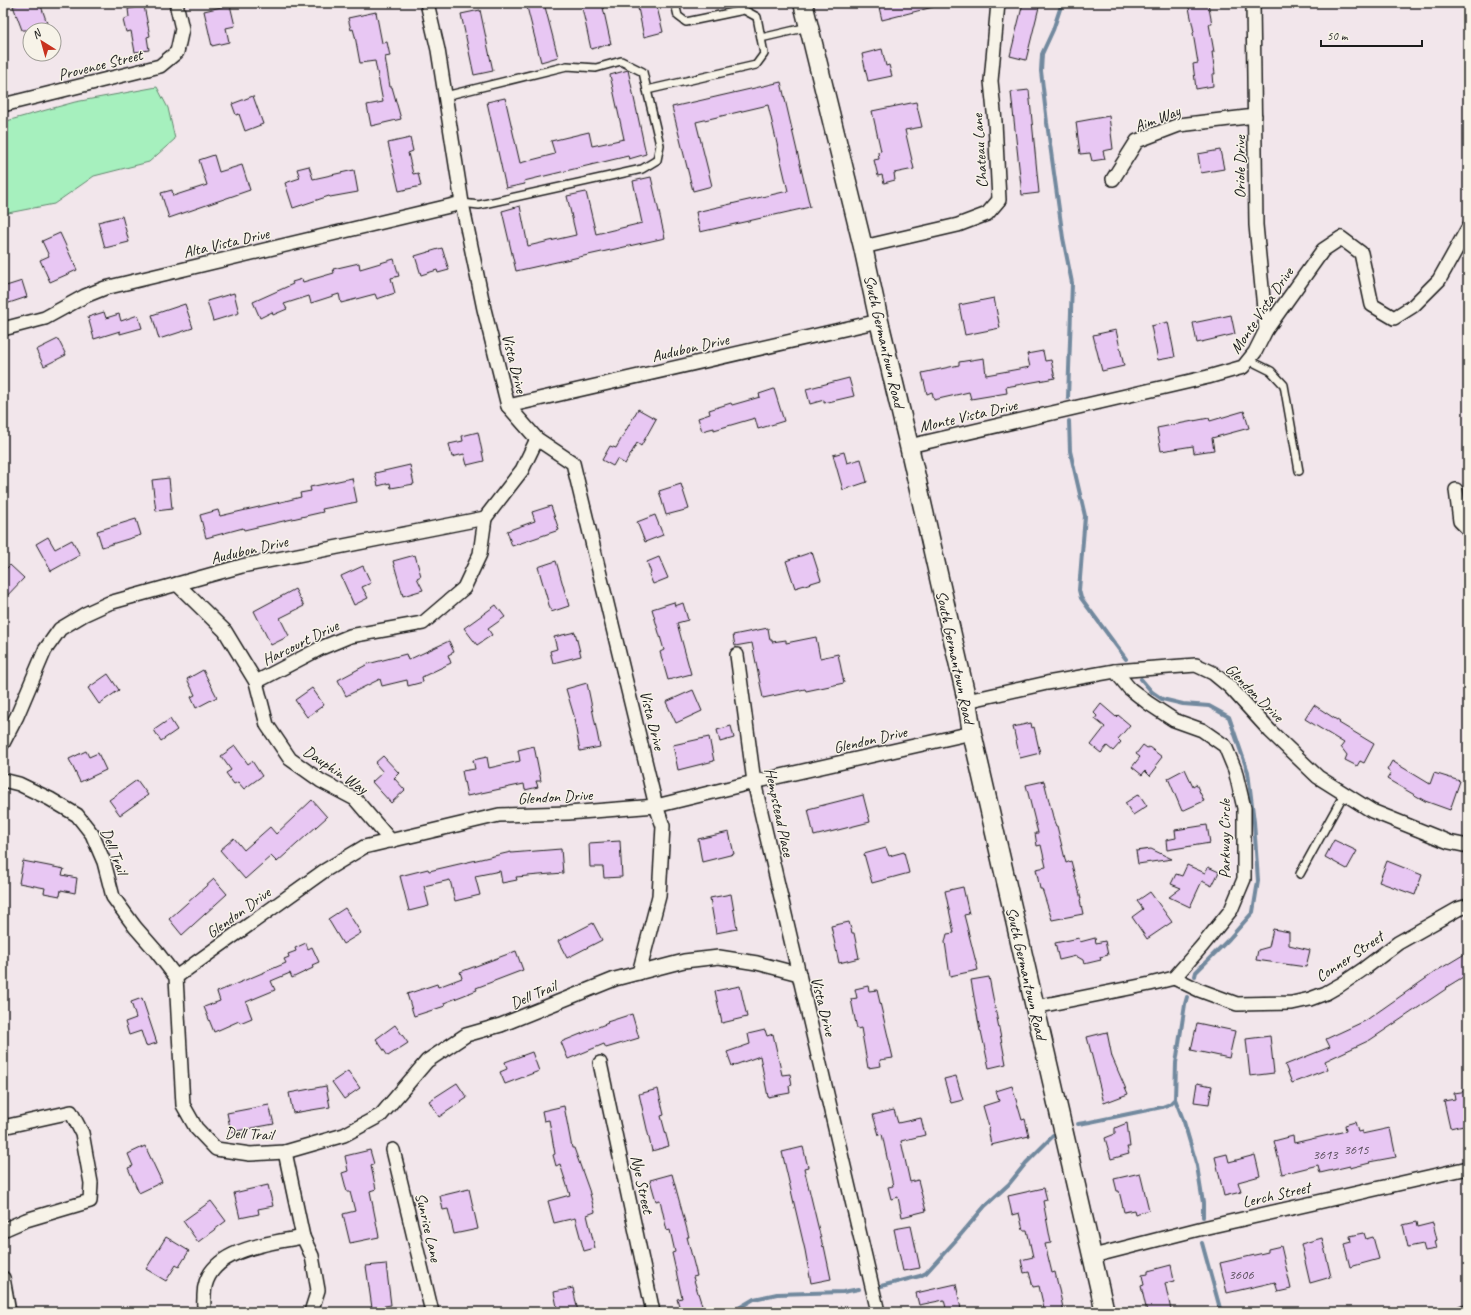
<svg xmlns="http://www.w3.org/2000/svg" width="1471" height="1315" font-family="Caveat,sans-serif">
  <style>
    .green { fill: #a6f0be; stroke: #61866d }
    .lines { fill: none; stroke-linecap: round; stroke-linejoin: round }
    .stream { stroke: #72899e; stroke-width: 4 }
    .building { fill: #e8c7f3; stroke: #1c1c1c }
    .service-casing { stroke: #1c1c1c; stroke-width: 10 }
    .minor-casing { stroke: #1c1c1c; stroke-width: 16 }
    .secondary-casing { stroke: #1c1c1c; stroke-width: 21 }
    .service { stroke: #f7f3e8; stroke-width: 7 }
    .minor { stroke: #f7f3e8; stroke-width: 13 }
    .secondary { stroke: #f7f3e8; stroke-width: 18 }
    .labels { text-anchor: middle; stroke-width: 3; stroke-linejoin: round; paint-order: stroke }
    .number-label { font-size: 14px; fill: #4f4752 }
    .street-label { font-size: 16px; fill: #1c1c1c; stroke: #f7f3e8 }
  </style>
  <rect width="100%" height="100%" fill="#f2e6eb"/>
  <filter id="ink" filterUnits="userSpaceOnUse"><feTurbulence type="fractalNoise" baseFrequency=".025" numOctaves="2"/><feDisplacementMap in="SourceGraphic" scale="8" xChannelSelector="R" yChannelSelector="G"/><feConvolveMatrix kernelMatrix="1 2 1 2 8 2 1 2 1" color-interpolation-filters="sRGB"/></filter>
  <g filter="url(#ink)">
    <path class="green" d="M157,87L168,108L175,139L149,162L94,176L54,204L3,214V122L75,102Z"/>
    <g class="lines">
      <g class="stream">
        <path d="M1062,3L1053,30L1042,54L1041,71L1047,123L1063,238L1072,283L1068,398"/>
        <path d="M1069,421L1070,451L1085,516L1079,590L1081,598L1126,659"/>
        <path d="M1141,679L1152,692L1162,699L1183,704L1209,706L1229,717L1248,772L1254,822L1258,881L1253,912L1229,939L1196,972L1195,976"/>
        <path d="M1187,997L1185,1004L1176,1063L1175,1099L1184,1122L1197,1166L1203,1203V1217"/>
        <path d="M1078,1124L1090,1122L1162,1107L1170,1104L1175,1099"/>
        <path d="M1202,1243L1221,1312"/>
        <path d="M881,1286L920,1276L926,1273L957,1239L985,1206L1009,1184L1026,1163L1053,1136"/>
        <path d="M732,1312L754,1299L777,1294L843,1292L859,1289"/>
      </g>
    </g>
    <g class="building">
      <path d="M23,3H40L47,23L40,25L42,30H22L13,6Z"/>
      <path d="M526,3H544L558,57L541,62Z"/>
      <path d="M581,3H602L611,44L591,49Z"/>
      <path d="M637,3H656L663,32L644,37Z"/>
      <path d="M878,3H932L933,7L882,20Z"/>
      <path d="M1023,3H1040L1026,60L1010,56Z"/>
      <path d="M1188,3H1208L1212,24H1209L1214,52H1212L1215,74H1212L1213,86L1196,89L1193,64L1198,63L1193,33L1194,32Z"/>
      <path d="M230,5L235,26L226,28L229,42L212,46L204,11Z"/>
      <path d="M144,6L150,36L147,37L149,50L135,52L131,31L126,32L123,20L129,17L128,9Z"/>
      <path d="M480,10L493,71L474,75L461,14Z"/>
      <path d="M376,12L382,43L387,42L390,56L385,57L390,87H392L401,119L371,126L367,105L383,102L375,61L360,63L355,36L353,29L351,30L348,18Z"/>
      <path d="M882,49L886,66L889,65L892,76L868,81L862,54Z"/>
      <path d="M628,70L646,154L629,159L628,156L524,181L525,184L506,188L487,102L505,98L520,163L555,154L551,141L589,132L592,146L624,139L610,75Z"/>
      <path d="M781,82L810,207L700,232L696,212L788,191L768,105L696,122L712,186L693,191L672,107Z"/>
      <path d="M1029,90L1039,193L1022,195L1011,92Z"/>
      <path d="M253,96L263,124L245,131L239,114L236,115L232,104Z"/>
      <path d="M916,102L922,127L905,130L914,169L894,173L895,180L884,183L882,175L878,176L874,160L879,159L878,152L881,151L872,111Z"/>
      <path d="M1109,116L1113,149L1103,151L1105,159L1092,161L1090,153L1080,154L1076,122Z"/>
      <path d="M410,138L413,151L408,153L413,174L418,173L421,186L399,191L388,143Z"/>
      <path d="M1220,150L1224,169L1201,173L1198,154Z"/>
      <path d="M214,155L219,172L242,165L250,190L169,218L161,193L172,190L173,196L207,185L199,160Z"/>
      <path d="M309,166L313,179L354,170L358,192L330,197L329,196L293,208L285,183L300,178L297,169Z"/>
      <path d="M651,177L665,238L516,271L502,211L520,206L528,246L576,235L567,196L586,192L596,234L642,223L633,181Z"/>
      <path d="M122,216L129,242L105,248L98,222Z"/>
      <path d="M60,233L77,270L50,282L40,260L49,256L42,241Z"/>
      <path d="M442,248L449,270L438,273L437,270L421,275L415,256Z"/>
      <path d="M394,259L399,276L391,278L395,293L377,299L375,294L341,303L339,294L311,303L309,296L284,304L287,309L273,315L272,312L260,318L253,302L293,284L292,282L302,279L303,282L334,273L333,269L359,263L360,269Z"/>
      <path d="M22,281L27,297L3,305V287Z"/>
      <path d="M234,293L239,313L213,321L207,301Z"/>
      <path d="M994,298L1000,328L965,335L959,305Z"/>
      <path d="M185,304L193,328L159,339L152,315Z"/>
      <path d="M104,312L106,318L119,314L121,321L138,315L142,328L120,334V331L94,339L88,317Z"/>
      <path d="M1231,315L1235,334L1197,343L1193,323Z"/>
      <path d="M1168,322L1175,357L1158,360L1151,326Z"/>
      <path d="M1116,330L1124,366L1102,371L1093,335Z"/>
      <path d="M58,339L66,355L44,366L36,350Z"/>
      <path d="M1043,351L1045,361L1051,360L1055,378L1006,387L1007,393L971,399L969,392L934,400L932,392L927,394L922,373L959,365V362L984,358L986,375L1030,367L1027,354Z"/>
      <path d="M849,378L854,396L824,403V400L810,404L806,389Z"/>
      <path d="M774,389L784,421L758,429L755,418L714,430V428L702,431L698,418L710,414L709,410L731,403L732,405L760,397L759,394Z"/>
      <path d="M638,409L656,419L641,446L637,443L625,464L617,459L613,466L602,460L610,446L616,448Z"/>
      <path d="M1244,411L1249,428L1212,438L1214,450L1194,453L1193,446L1161,451L1157,428L1209,418L1210,421Z"/>
      <path d="M478,432L484,461L467,465L464,454L452,457L449,444L463,441L462,436Z"/>
      <path d="M844,452L847,463L861,459L867,482L843,490L833,455Z"/>
      <path d="M410,465L414,484L391,488L390,483L378,486L375,473Z"/>
      <path d="M169,478L172,509L156,511L152,480Z"/>
      <path d="M352,478L357,502L322,509L323,512L244,530L243,528L206,538L200,515L218,510L220,516L285,501L301,497L300,493L311,491L310,487Z"/>
      <path d="M681,484L689,509L666,515L659,491Z"/>
      <path d="M551,506L559,530L512,546L507,531L535,521L532,512Z"/>
      <path d="M655,515L663,535L645,542L637,522Z"/>
      <path d="M136,519L141,535L102,547L97,531Z"/>
      <path d="M48,537L55,549L72,540L80,555L51,571L36,544Z"/>
      <path d="M812,552L821,580L795,588L786,561Z"/>
      <path d="M415,555L421,576L417,578L423,590L403,596L393,561Z"/>
      <path d="M659,557L668,578L653,584L649,574L651,573L647,562Z"/>
      <path d="M556,561L569,606L551,612L538,567Z"/>
      <path d="M10,565L24,578L3,600V572Z"/>
      <path d="M363,566L371,583L362,587L368,598L354,605L341,576Z"/>
      <path d="M295,589L304,606L280,618L289,636L271,645L254,611Z"/>
      <path d="M674,602L675,606L683,603L688,620L677,623L691,674L668,680L660,652L664,650L652,609Z"/>
      <path d="M496,605L505,617L488,629L492,635L477,645L464,628Z"/>
      <path d="M768,628L770,640H772V642L786,640V643L816,637L820,658L838,654L844,683L806,691L805,689L763,698L752,643L735,646L733,635Z"/>
      <path d="M575,632L581,656L553,663L550,651L557,649L554,637Z"/>
      <path d="M449,641L454,652L448,655L451,663L422,677L423,682L408,686L407,680L382,686L380,679L346,696L338,680L368,664L406,654L408,660Z"/>
      <path d="M203,670L217,697L196,708L191,697L195,695L187,679Z"/>
      <path d="M108,674L119,690L99,704L88,688Z"/>
      <path d="M587,683L600,747L580,751L574,719H575L566,689Z"/>
      <path d="M312,688L324,705L307,717L295,700Z"/>
      <path d="M693,690L702,711L676,723L666,702Z"/>
      <path d="M1101,704L1116,717L1118,715L1130,725L1118,739L1121,742L1113,751L1107,746L1101,753L1091,745L1105,727L1095,719L1097,716L1094,713Z"/>
      <path d="M1314,705L1340,722L1339,723L1374,744L1364,763L1360,761L1357,766L1345,760L1347,755L1341,747L1344,743L1305,719Z"/>
      <path d="M170,719L177,730L161,741L154,730Z"/>
      <path d="M1031,723L1032,728L1034,727L1040,753L1020,758L1013,727Z"/>
      <path d="M731,726L734,738L720,742L717,730Z"/>
      <path d="M709,737L714,761L678,770L673,745Z"/>
      <path d="M1143,745L1147,748L1149,747L1162,757L1155,766L1157,767L1150,776L1145,771L1142,775L1132,767L1140,757L1136,754Z"/>
      <path d="M235,746L248,764L252,761L262,776L244,789L238,782L234,784L226,773L231,770L221,756Z"/>
      <path d="M534,746L541,781H536L538,787L525,790L524,784L467,796L462,771L475,769L473,760L487,757L489,768L520,761L518,750Z"/>
      <path d="M86,751L89,757L98,753L106,770L80,782L69,759Z"/>
      <path d="M383,756L399,773L394,778L405,790L391,803L372,782L383,772L375,763Z"/>
      <path d="M1392,761L1430,784L1434,773L1460,781L1450,810L1425,801L1387,779L1391,773L1387,770Z"/>
      <path d="M1185,769L1193,786L1196,784L1204,801L1182,811L1168,778Z"/>
      <path d="M137,780L148,795L120,815L109,800Z"/>
      <path d="M1044,781L1054,821L1056,826H1057L1066,863L1071,861L1081,899L1080,900L1083,914L1052,920L1042,889H1040L1036,869L1046,867L1041,845L1037,846L1035,833H1038L1026,785Z"/>
      <path d="M1139,794L1147,806L1133,815L1125,803Z"/>
      <path d="M863,795L870,822L814,836L808,809Z"/>
      <path d="M312,800L327,817L277,862L271,856L245,879L220,850L234,838L244,850L270,827L276,834Z"/>
      <path d="M1207,825L1210,843L1167,850L1166,840L1176,838L1175,830Z"/>
      <path d="M729,832L734,854L702,862L698,839Z"/>
      <path d="M1334,840L1357,851L1347,869L1325,857Z"/>
      <path d="M620,841L622,877L604,878L603,867H590L589,843Z"/>
      <path d="M886,848L889,856L904,852L909,873L872,883L864,854Z"/>
      <path d="M561,849L563,873L516,877L517,880L502,883L500,871L475,876L480,895L455,901L450,880L424,886L429,906L409,911L400,876L428,869L429,871L511,852V853Z"/>
      <path d="M1151,849L1172,859L1138,864L1136,851Z"/>
      <path d="M23,861L64,869L62,875L77,878L75,893L61,890L60,896L44,893L45,888L19,883Z"/>
      <path d="M1387,861L1422,875L1415,895L1379,882Z"/>
      <path d="M1187,865L1205,873L1208,867L1219,872L1212,886L1202,881L1190,907L1169,897L1181,888L1171,884L1176,874L1182,876Z"/>
      <path d="M214,879L227,894L182,935L169,919Z"/>
      <path d="M963,887L969,914L964,915L978,970L950,976L945,942L947,934L954,933L945,891Z"/>
      <path d="M1150,892L1172,922L1147,939L1132,917L1143,909L1137,901Z"/>
      <path d="M731,894L737,929L716,933L710,898Z"/>
      <path d="M345,908L361,933L343,944L328,919Z"/>
      <path d="M849,922L852,933H854L859,958L839,963L831,926Z"/>
      <path d="M593,923L602,940L567,958L558,941Z"/>
      <path d="M1273,929L1289,932V945L1310,950L1306,967L1256,960L1258,950L1269,947Z"/>
      <path d="M1079,938L1080,942L1095,938L1096,943L1105,941L1108,955L1100,957L1101,960L1084,964L1083,960L1076,956L1059,960L1055,943Z"/>
      <path d="M306,943L308,949L312,947L319,962L312,965L313,968L292,978L290,973L271,981L275,990L246,1002L252,1018L240,1023L239,1021L214,1032L204,1007L220,1001L217,992L286,963L284,959L289,957L288,954L296,951L295,948Z"/>
      <path d="M516,951L523,970L476,988L477,990L444,1003L445,1006L414,1016L407,994L437,984L438,987L462,978L460,972Z"/>
      <path d="M1468,952V974L1445,988L1446,989L1370,1040L1325,1061L1328,1069L1292,1083L1285,1065L1330,1047L1326,1039L1365,1021L1438,970Z"/>
      <path d="M989,977L1006,1064L989,1068L981,1031H980L971,980Z"/>
      <path d="M740,986L747,1017L722,1023L715,991Z"/>
      <path d="M868,986L869,991L877,990L893,1058L880,1060L881,1066L868,1068L861,1028L857,1029L851,999L857,998L855,989Z"/>
      <path d="M142,998L157,1043L146,1046L141,1031L129,1035L125,1022L136,1018L131,1002Z"/>
      <path d="M632,1014L639,1038L606,1048L604,1044L568,1059L561,1042L608,1023L607,1022Z"/>
      <path d="M1197,1023L1235,1031L1229,1058L1191,1050Z"/>
      <path d="M395,1025L408,1043L388,1056L376,1039Z"/>
      <path d="M765,1030L767,1036L773,1034L782,1075L790,1074L792,1085L789,1086L790,1093L768,1097L760,1056L732,1066L727,1052L750,1044L748,1034Z"/>
      <path d="M1107,1032L1112,1057L1128,1094L1104,1103L1087,1037Z"/>
      <path d="M1270,1036L1274,1073L1250,1076L1246,1039Z"/>
      <path d="M532,1052L539,1071L505,1084L500,1072L507,1069L505,1062Z"/>
      <path d="M348,1071L360,1088L344,1099L332,1082Z"/>
      <path d="M956,1076L963,1100L951,1103L944,1079Z"/>
      <path d="M457,1083L467,1098L439,1117L429,1101Z"/>
      <path d="M1197,1083L1212,1086L1209,1104L1194,1102Z"/>
      <path d="M326,1086L330,1107L293,1113L289,1093Z"/>
      <path d="M1012,1086L1022,1120L1025,1119L1029,1136L991,1145L988,1128L989,1127L983,1106L999,1101L996,1091Z"/>
      <path d="M658,1089L664,1115L661,1116L669,1146L652,1151L639,1094Z"/>
      <path d="M1468,1091V1124L1450,1128L1444,1101L1455,1099L1454,1093Z"/>
      <path d="M269,1105L274,1124L231,1132L227,1113Z"/>
      <path d="M564,1106L572,1148H574L589,1190L595,1212L587,1215L595,1248L584,1251L575,1218L554,1223L548,1201L570,1195L560,1164L556,1166L553,1155L555,1154L549,1120L544,1121L542,1111Z"/>
      <path d="M894,1110L898,1123L921,1118L925,1135L901,1141L910,1182L918,1180L926,1211L902,1217L898,1197L891,1199L888,1187L893,1186L882,1134L879,1135L873,1115Z"/>
      <path d="M1355,1122L1358,1132L1362,1131V1134L1390,1128L1396,1157L1369,1162L1370,1163L1350,1168V1166L1320,1173L1318,1165L1282,1174L1274,1141L1293,1136L1294,1143L1346,1131L1345,1125Z"/>
      <path d="M1127,1123L1130,1147H1127L1129,1154L1111,1159L1105,1138L1115,1134V1128Z"/>
      <path d="M145,1146L162,1182L139,1193L128,1168L133,1166L128,1154Z"/>
      <path d="M803,1147L808,1167L804,1168L823,1247L824,1246L831,1279L811,1283L805,1250L782,1152Z"/>
      <path d="M370,1150L374,1164L371,1166L376,1189L370,1191L379,1237L350,1243L343,1214L355,1211L350,1192H347L342,1173L348,1171L345,1156Z"/>
      <path d="M1227,1154L1229,1162L1255,1155L1260,1176L1238,1182L1241,1192L1224,1196L1215,1157Z"/>
      <path d="M1140,1173L1149,1210L1135,1214L1134,1210L1124,1212L1119,1191H1117L1114,1179Z"/>
      <path d="M672,1174L689,1237H687L697,1276L693,1277L704,1312H681L677,1299L682,1298L672,1253L675,1252L670,1230L667,1231L660,1200L656,1201L650,1180Z"/>
      <path d="M268,1185L273,1206L258,1209L259,1214L240,1218L234,1193Z"/>
      <path d="M1044,1188L1047,1200L1043,1201L1051,1243L1045,1244L1052,1273L1055,1272L1064,1312H1045L1039,1286L1033,1287L1029,1272L1024,1273L1021,1260L1033,1257L1027,1230H1023L1019,1213L1012,1215L1008,1196Z"/>
      <path d="M469,1189L478,1229L454,1234L448,1209L443,1210L440,1196Z"/>
      <path d="M211,1201L226,1221L198,1242L183,1221Z"/>
      <path d="M1416,1222L1417,1227L1433,1223L1437,1240L1434,1241L1436,1249L1425,1251L1423,1244L1408,1247L1403,1225Z"/>
      <path d="M911,1226L920,1268L903,1271L894,1229Z"/>
      <path d="M1364,1233L1366,1239L1373,1237L1379,1259L1350,1267L1344,1244L1351,1242L1350,1236Z"/>
      <path d="M166,1237L189,1251L179,1267L176,1265L166,1281L146,1269Z"/>
      <path d="M1322,1238L1331,1277L1310,1283L1301,1244Z"/>
      <path d="M1281,1246L1291,1289L1278,1292L1275,1282L1227,1293L1220,1263L1268,1252V1249Z"/>
      <path d="M386,1264L391,1305L372,1308L366,1266Z"/>
      <path d="M1171,1265L1174,1281L1165,1283L1171,1310L1163,1312H1147L1141,1286L1144,1285L1142,1275L1148,1274V1271Z"/>
      <path d="M956,1284L961,1309L947,1312L944,1300L919,1305L916,1293Z"/>
      <path d="M573,1288L578,1312H558L554,1292Z"/>
    </g>
    <g class="lines">
      <g class="service-casing">
        <g id="service">
          <path d="M761,38L808,27"/>
          <path d="M445,96L567,66L596,68L621,61L643,72L647,90"/>
          <path d="M462,203L479,205L642,169L657,160L660,145L647,90L756,65L764,54L757,17L744,10L686,22L678,16L675,3"/>
          <path d="M1249,360L1271,371L1284,385L1299,471"/>
          <path d="M1300,874L1344,794"/>
        </g>
      </g>
      <g class="minor-casing">
        <g id="minor">
          <path d="M427,3L438,50L462,203L484,309L508,406L537,439L573,463L656,806L663,826L659,896L639,973"/>
          <path d="M1253,3L1256,225L1266,330"/>
          <path d="M3,105L160,66L177,52L182,29L176,3"/>
          <path d="M1113,179L1137,141L1179,125L1255,116"/>
          <path d="M863,247L958,225L987,214L999,200L995,122L991,81L998,3"/>
          <path d="M3,329L45,318L85,296L105,288L462,203"/>
          <path d="M508,406L879,321"/>
          <path d="M909,446L1208,377L1243,367L1255,352L1266,330L1323,250L1341,238L1361,253L1372,305L1394,318L1413,306L1439,280L1468,228"/>
          <path d="M1456,490L1460,521L1468,529"/>
          <path d="M177,584L225,631L256,682L267,725L290,759L321,781L355,799L391,841"/>
          <path d="M737,655L754,782L878,1312"/>
          <path d="M256,682L321,648L350,636L423,623L464,588L480,554L485,518"/>
          <path d="M967,701L1047,683L1115,671L1196,665L1213,673L1230,687L1270,731L1318,777L1372,811L1449,842L1468,846"/>
          <path d="M3,743L17,716L45,650L60,629L85,614L109,603L242,566L485,518L522,470L537,439"/>
          <path d="M3,780L19,784L50,799L77,815L92,834L104,862L113,897L135,927L156,951L176,977L183,1105L196,1128L216,1149L250,1154L285,1152L344,1135L381,1115L427,1061L466,1035L501,1025L615,979L684,961L719,957L757,963L799,974"/>
          <path d="M176,977L324,871L364,847L499,815L568,813L656,806L754,782L972,733"/>
          <path d="M1174,978L1199,990L1237,1004L1292,1003L1310,999L1326,993L1340,985L1365,968L1398,943L1458,909L1468,906"/>
          <path d="M1035,1007L1150,984L1174,978L1202,946L1231,910L1244,879V808L1235,770L1225,746L1202,730L1174,720L1148,703L1129,688L1115,671"/>
          <path d="M600,1063L653,1312"/>
          <path d="M3,1127L71,1112L82,1133L91,1183L90,1201L26,1220L3,1230"/>
          <path d="M393,1150L432,1312"/>
          <path d="M285,1152L303,1237"/>
          <path d="M1093,1256L1203,1228L1468,1168"/>
          <path d="M3,1278L9,1312"/>
          <path d="M205,1312C203,1307 204,1302 204,1297C203,1249 268,1244 303,1237L312,1256L318,1290L311,1312"/>
          <path d="M1463,1312L1468,1311"/>
        </g>
      </g>
      <g class="secondary-casing">
        <path id="secondary" d="M803,3L863,247L879,321L909,446L967,701L972,733L1105,1312"/>
      </g>
      <use href="#service" class="service"/>
      <use href="#minor" class="minor"/>
      <use href="#secondary" class="secondary"/>
    </g>
  </g>
  <g class="labels">
    <g class="number-label">
      <text x="1356" y="1154">3615</text>
      <text x="1325" y="1159">3613</text>
      <text x="1241" y="1279">3606</text>
    </g>
    <g class="street-label">
      <text transform="translate(100 64) rotate(-14)" y="6">Provence Street</text>
      <text transform="translate(1157 118) rotate(-21)" y="6">Aim Way</text>
      <text transform="translate(979 151) rotate(-94)" y="6">Chateau Lane</text>
      <text transform="translate(1239 167) rotate(-90)" y="6">Oriole Drive</text>
      <text transform="translate(226 242) rotate(-13)" y="6">Alta Vista Drive</text>
      <text transform="translate(1261 310) rotate(-56)" y="6">Monte Vista Drive</text>
      <text transform="translate(885 341) rotate(77)" y="6">South Germantown Road</text>
      <text transform="translate(690 347) rotate(-13)" y="6">Audubon Drive</text>
      <text transform="translate(515 363) rotate(76)" y="6">Vista Drive</text>
      <text transform="translate(968 415) rotate(-13)" y="6">Monte Vista Drive</text>
      <text transform="translate(249 549) rotate(-13)" y="6">Audubon Drive</text>
      <text transform="translate(300 642) rotate(-26)" y="6">Harcourt Drive</text>
      <text transform="translate(956 657) rotate(78)" y="6">South Germantown Road</text>
      <text transform="translate(1255 692) rotate(45)" y="6">Glendon Drive</text>
      <text transform="translate(653 720) rotate(76)" y="6">Vista Drive</text>
      <text transform="translate(870 739) rotate(-13)" y="6">Glendon Drive</text>
      <text transform="translate(336 769) rotate(34)" y="6">Dauphin Way</text>
      <text transform="translate(555 796) rotate(-3)" y="6">Glendon Drive</text>
      <text transform="translate(780 812) rotate(78)" y="6">Hempstead Place</text>
      <text transform="translate(1224 839) rotate(-90)" y="6">Parkway Circle</text>
      <text transform="translate(115 851) rotate(69)" y="6">Dell Trail</text>
      <text transform="translate(238 912) rotate(-36)" y="6">Glendon Drive</text>
      <text transform="translate(1349 956) rotate(-34)" y="6">Conner Street</text>
      <text transform="translate(1027 973) rotate(77)" y="6">South Germantown Road</text>
      <text transform="translate(533 994) rotate(-23)" y="6">Dell Trail</text>
      <text transform="translate(824 1006) rotate(76)" y="6">Vista Drive</text>
      <text transform="translate(249 1133) rotate(3)" y="6">Dell Trail</text>
      <text transform="translate(643 1184) rotate(78)" y="6">Nye Street</text>
      <text transform="translate(1276 1194) rotate(-13)" y="6">Lerch Street</text>
      <text transform="translate(429 1227) rotate(77)" y="6">Sunrise Lane</text>
    </g>
  </g>
  <rect width="1471" height="1315" fill="none" stroke="#f7f3e8" stroke-width="16"/>
  <rect x="8" y="8" width="1455" height="1299" fill="none" stroke="#1c1c1c" stroke-width="1.5" filter="url(#ink)"/>
  <g transform="translate(42 42) rotate(323)"><circle r="19" fill="#f7f3e8" stroke="#9f9d96"/>
  <path d="M0-3L7 15L0 10L-7 15Z" fill="#c8321e"/>
  <text y="-6" font-size="11" font-weight="bold" text-anchor="middle" fill="#1c1c1c">N</text>
  </g>
  <path d="M1321 40v6h101v-6" fill="none" stroke="#1c1c1c" stroke-width="2"/>
  <text x="1327" y="40" font-size="12" fill="#1c1c1c" stroke="#f7f3e8" stroke-width="3" paint-order="stroke">50 m</text>
</svg>
